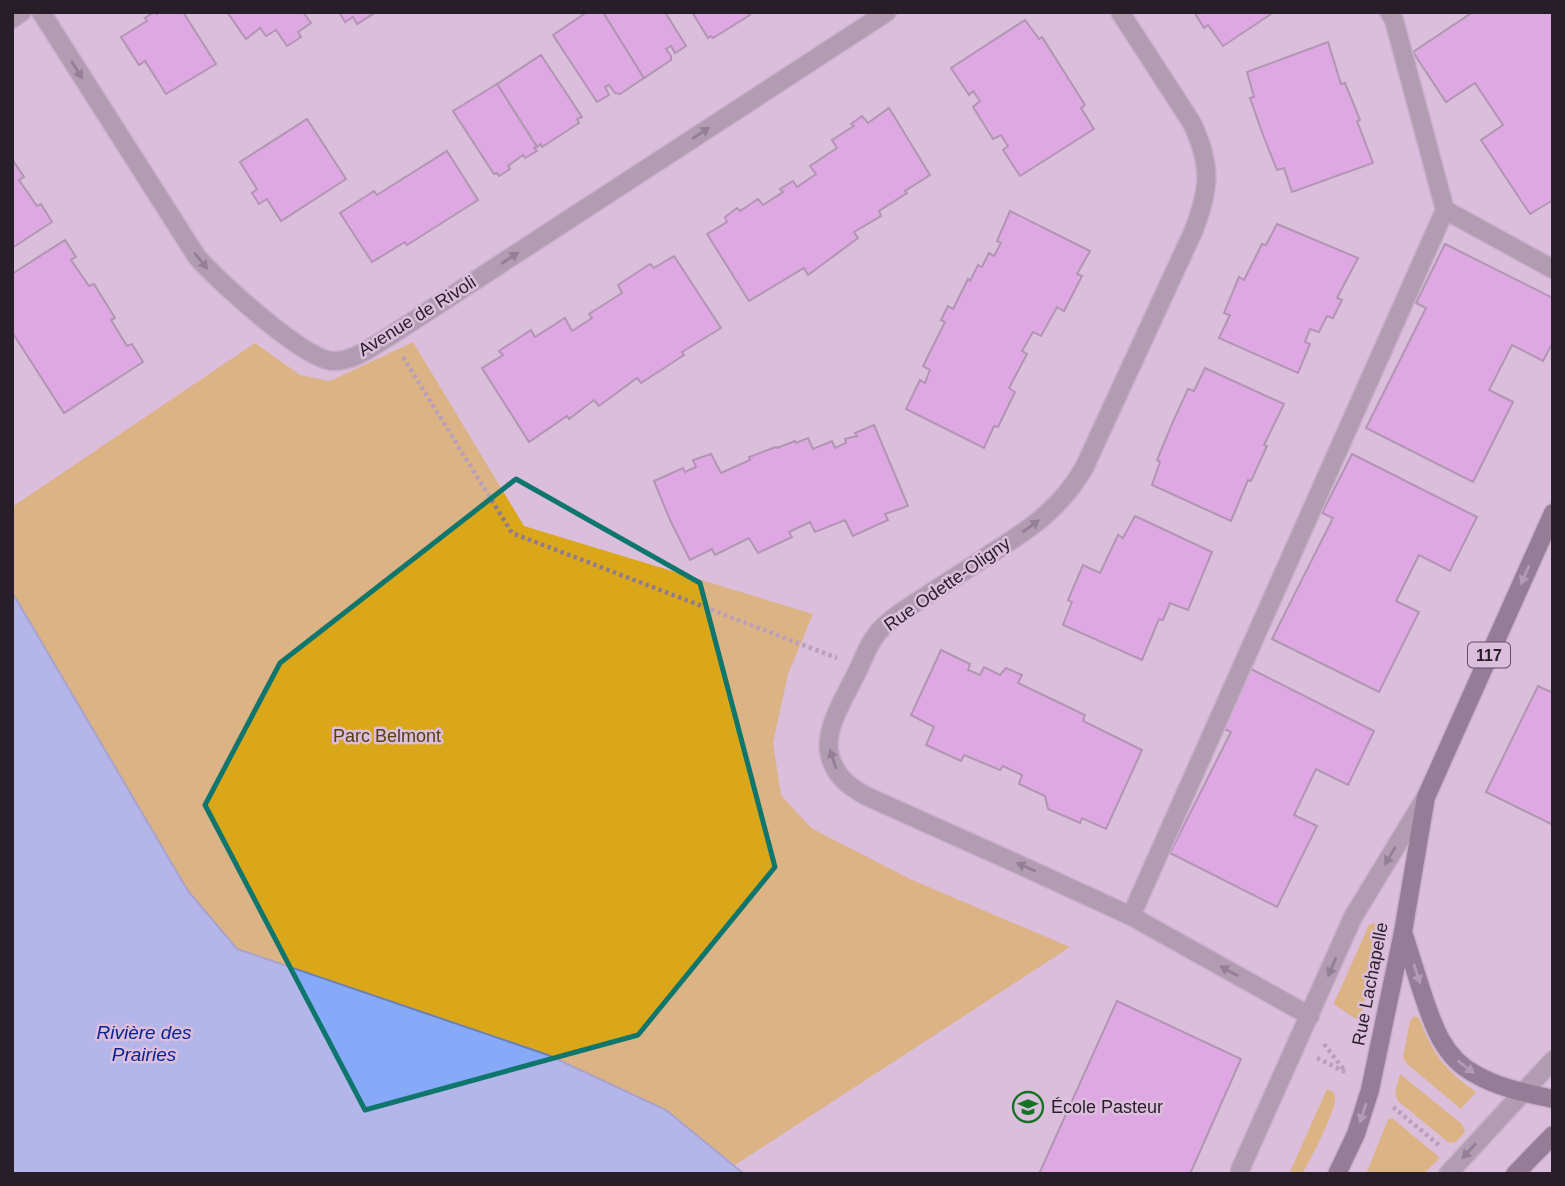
<svg xmlns="http://www.w3.org/2000/svg" width="1565" height="1186" font-family="Arial,sans-serif">
  <style>
    .green { fill: #dba71a }
    .water { fill: #86aaf7; stroke: #6a80b9; stroke-width: 2 }
    .building { fill: #e390e8; stroke: #7f6580; stroke-width: 2 }
    .lines { fill: none; stroke-linecap: round; stroke-linejoin: round }
    .minor-casing { stroke: #b79db8; stroke-width: 21 }
    .major-casing { stroke: #b79db8; stroke-width: 21 }
    .path { stroke: #907b91; stroke-width: 4.5; stroke-dasharray: 3.5 3.5; stroke-linecap: butt }
    .minor { stroke: #7f737f; stroke-width: 18 }
    .major { stroke: #432f44; stroke-width: 18 }
    .oneway { fill: #3e333e }
    .oneway2 { fill: #876f88 }
    .marked { fill: none; stroke: #0f766e; stroke-width: 5; stroke-linejoin: round }
    .labels { text-anchor: middle; stroke-width: 5; stroke-linejoin: round; paint-order: stroke }
    .shield { fill: #dbbddc; stroke: #5e4e5f; stroke-width: 2 }
    .shield-label { font-size: 16px; font-weight: bold; fill: #281e29 }
    .street-label { font-size: 18px; fill: #281e29; stroke: #dbbddc }
    .park-label { font-size: 18px; fill: #55400c; stroke: #dbbddc }
    .poi-label { font-size: 18px; fill: #281e29; stroke: #dbbddc; text-anchor: start }
    .water-label { font-size: 19px; font-style: italic; fill: #082593; stroke: #dbbddc }
  </style>
  <rect width="100%" height="100%" fill="#dbbddc"/>
  <g class="green">
    <path d="M413,342L524,526L813,614L788,674L773,743L781,795L811,828L910,879L1070,947L735,1165L666,1110L548,1055L237,949L188,891L12,592V507L255,343L300,375L330,381Z"/>
    <path d="M1374,923L1378,928L1362,1014L1359,1021L1335,1005L1334,1003L1369,925Z"/>
    <path d="M1414,1016L1419,1018C1433,1055 1444,1069 1476,1092L1461,1109L1406,1063L1403,1057L1410,1021Z"/>
    <path d="M1400,1074L1462,1124L1465,1132L1455,1143L1448,1142L1398,1101L1395,1093Z"/>
    <path d="M1327,1089C1332,1091 1333,1091 1335,1096C1337,1110 1310,1160 1302,1174H1289Z"/>
    <path d="M1392,1118L1439,1157L1438,1160L1423,1174H1366L1387,1122L1389,1119Z"/>
  </g>
  <path class="water" d="M12,592L188,891L237,949L548,1055L666,1110L744,1174H12Z"/>
  <g class="building">
    <path d="M154,12L157,14L160,12H183L216,64L166,94L145,61L139,65L121,37L147,21L145,18Z"/>
    <path d="M227,12H303L311,23L298,32L301,37L287,46L276,30L266,36L260,28L246,39Z"/>
    <path d="M339,12H376L357,24L353,17L345,22Z"/>
    <path d="M587,12H603L644,78L620,94L615,93L609,85L605,87L609,95L597,102L553,35Z"/>
    <path d="M603,12H665L686,46L675,53L671,46L666,49L671,56V60L644,78Z"/>
    <path d="M692,12H748L750,15L713,38L711,36L708,38Z"/>
    <path d="M1194,12H1274L1223,46L1208,25L1204,28Z"/>
    <path d="M1473,12H1553V200L1530,214L1481,140L1503,125L1475,83L1446,102L1413,52Z"/>
    <path d="M1025,20L1039,39L1042,37L1085,105L1081,108L1094,129L1020,176L1003,150L1008,146L1001,135L993,139L973,107L980,101L973,91L969,95L951,68Z"/>
    <path d="M1328,42L1341,84L1345,83L1360,120L1357,121L1373,163L1292,192L1284,168L1277,170L1263,135L1250,98L1254,97L1247,72Z"/>
    <path d="M541,55L582,117L577,119L579,123L542,147L541,144L537,147L497,84Z"/>
    <path d="M497,84L537,147L534,148L537,151L525,158L523,155L508,166L510,169L499,176L497,173L494,174L453,111Z"/>
    <path d="M889,108L930,175L905,191L907,193L879,211L881,216L854,232L858,238L808,275L804,268L749,301L707,234L727,222L725,217L737,208L740,211L758,199L763,205L783,192L780,189L793,181L797,187L816,174L810,166L837,148L832,140L854,126L851,124L862,116L868,123Z"/>
    <path d="M307,119L346,179L281,221L267,199L259,204L252,193L257,189L240,162Z"/>
    <path d="M447,151L478,200L407,245L405,242L372,262L340,213L374,191L377,195Z"/>
    <path d="M12,159L24,177L19,180L37,206L41,204L52,222L12,248Z"/>
    <path d="M1010,211L1090,251L1077,274L1082,276L1064,311L1057,307L1041,336L1033,332L1022,351L1027,354L1009,388L1015,392L998,427L994,426L984,448L906,409L920,380L925,383L930,370L923,366L945,322L941,320L948,306L953,309L968,279L970,281L978,265L982,267L989,253L994,256L1001,243L997,241Z"/>
    <path d="M1277,224L1358,258L1337,298L1342,300L1333,318L1327,316L1319,332L1310,329L1305,342L1310,344L1298,373L1219,338L1230,315L1224,313L1239,277L1244,280L1262,244L1266,245Z"/>
    <path d="M65,240L76,257L71,260L89,286L94,284L115,318L111,320L127,346L132,344L143,362L64,413L12,332V274Z"/>
    <path d="M1445,244L1553,298V342L1543,361L1512,345L1489,390L1513,402L1473,482L1366,428L1426,308L1416,303Z"/>
    <path d="M674,256L721,328L682,352L684,355L641,383L637,378L599,406L594,400L569,419L567,416L529,442L482,368L503,355L499,351L531,330L535,337L565,318L572,331L592,318L589,314L622,293L618,285L650,264L654,268Z"/>
    <path d="M1205,368L1284,404L1264,445L1267,446L1251,481L1248,480L1231,521L1152,485L1160,462L1157,460L1172,424L1188,389L1194,391Z"/>
    <path d="M874,425L908,506L885,514L888,520L853,536L845,520L815,532L810,522L789,532L792,537L758,553L749,538L715,555L712,549L690,560L670,520L654,481L683,468L685,472L696,467L693,460L711,454L721,473L750,460L749,457L776,447L777,448L795,441L796,443L808,438L813,449L832,441L835,448L846,443L845,439L857,436L855,433Z"/>
    <path d="M1352,454L1477,517L1450,571L1419,555L1396,601L1419,612L1379,692L1272,639L1333,518L1322,513Z"/>
    <path d="M1135,516L1212,552L1188,610L1170,603L1163,620L1159,619L1142,660L1063,625L1072,602L1068,600L1083,565L1100,573L1118,535L1123,538Z"/>
    <path d="M941,650L970,664L968,670L980,675L984,667L1000,675L1006,668L1022,675L1018,683L1085,715L1083,721L1142,750L1106,829L1082,818L1080,823L1048,809L1045,796L1019,784L1022,775L1003,766L1000,770L964,755L961,761L926,745L934,727L911,715Z"/>
    <path d="M1249,668L1374,731L1348,785L1316,769L1294,815L1317,826L1277,907L1170,853L1231,732L1220,727Z"/>
    <path d="M1538,686L1553,693V825L1486,792Z"/>
    <path d="M1117,1001L1241,1059L1190,1174H1039Z"/>
  </g>
  <g class="lines">
    <g class="minor-casing">
      <g id="minor">
        <path d="M41,12L197,257C218,281 302,358 332,361C353,362 373,346 390,336L887,12"/>
        <path d="M1120,12L1192,123C1212,166 1210,189 1193,232L1084,468C1058,513 1023,533 981,560C954,578 927,595 900,613C891,620 882,626 876,635C868,645 864,658 858,670C848,692 825,726 829,751C832,773 848,786 866,796L1020,865L1131,916L1310,1016"/>
        <path d="M12,19L22,12"/>
        <path d="M1445,210L1553,269"/>
        <path d="M1131,916L1445,210L1394,20L1389,12"/>
        <path d="M1240,1170L1353,917L1426,797"/>
        <path d="M1448,1174L1553,1060"/>
      </g>
    </g>
    <g class="major-casing">
      <g id="major">
        <path d="M1403,932C1409,951 1415,970 1421,989C1432,1022 1442,1057 1475,1074C1499,1088 1526,1093 1553,1099"/>
        <path d="M1337,1174L1356,1134L1370,1090L1403,932L1426,797L1553,513"/>
        <path d="M1515,1174L1553,1135"/>
      </g>
    </g>
    <g class="path">
      <path d="M403,357L512,533L837,658"/>
      <path d="M1324,1044L1344,1070"/>
      <path d="M1317,1058L1347,1073"/>
      <path d="M1393,1107L1440,1146"/>
    </g>
    <use href="#minor" class="minor"/>
    <use href="#major" class="major"/>
  </g>
  <defs><path id="oneway-solid" d="M-6-.8H1V-3.2L6.5 0L1 3.2V.8H-6Z" transform="scale(1.75)"/></defs>
  <g class="oneway">
    <use href="#oneway-solid" transform="translate(77 70) rotate(58)"/>
    <use href="#oneway-solid" transform="translate(701 133) rotate(-33)"/>
    <use href="#oneway-solid" transform="translate(510 258) rotate(-33)"/>
    <use href="#oneway-solid" transform="translate(201 261) rotate(51)"/>
    <use href="#oneway-solid" transform="translate(1031 526) rotate(-36)"/>
    <use href="#oneway-solid" transform="translate(833 759) rotate(-108)"/>
    <use href="#oneway-solid" transform="translate(1390 856) rotate(121)"/>
    <use href="#oneway-solid" transform="translate(1026 867) rotate(-156)"/>
    <use href="#oneway-solid" transform="translate(1332 967) rotate(113)"/>
    <use href="#oneway-solid" transform="translate(1229 971) rotate(-151)"/>
    <use href="#oneway-solid" transform="translate(1469 1151) rotate(132)"/>
  </g>
  <g class="oneway2">
    <use href="#oneway-solid" transform="translate(1525 575) rotate(114)"/>
    <use href="#oneway-solid" transform="translate(1417 974) rotate(72)"/>
    <use href="#oneway-solid" transform="translate(1466 1067) rotate(37)"/>
    <use href="#oneway-solid" transform="translate(1363 1113) rotate(108)"/>
  </g>
  <path d="M0 0H1565V1186H0ZM516,479L700,583L775,867L638,1035L365,1110L205,805L280,663Z" fill="#dbbddc" fill-opacity=".55" fill-rule="evenodd"/>
  <path class="marked" d="M516,479L700,583L775,867L638,1035L365,1110L205,805L280,663Z"/>
  <defs>
    <g id="school-ring" transform="scale(1.575)"><circle r="9.5" fill="#dbbddc" stroke="#157423" stroke-width="1.5"/><path d="M0-5L7-2L0 1L-7-2ZM-4 1L0 2.5L4 1V4Q0 6-4 4Z" fill="#157423"/></g>
  </defs>
  <g fill-rule="evenodd">
    <use href="#school-ring" x="1028" y="1107"/>
  </g>
  <g class="labels">
    <rect class="shield" x="1468" y="642.5" width="42" height="25" rx="5"/>
    <g class="shield-label">
      <text x="1489" y="661">117</text>
    </g>
    <g class="street-label">
      <text transform="translate(417 316) rotate(-32)" y="6">Avenue de Rivoli</text>
      <text transform="translate(947 584) rotate(-35)" y="6">Rue Odette-Oligny</text>
      <text transform="translate(1370 984) rotate(-79)" y="6">Rue Lachapelle</text>
    </g>
    <g class="park-label">
      <text x="387" y="742">Parc Belmont</text>
    </g>
    <g class="poi-label">
      <text x="1051" y="1113">École Pasteur</text>
    </g>
    <g class="water-label">
      <text x="144" y="1039">Rivière des<tspan x="144" dy="22">Prairies</tspan></text>
    </g>
  </g>
  <rect width="1565" height="1186" fill="none" stroke="#281e29" stroke-width="28"/>
</svg>
